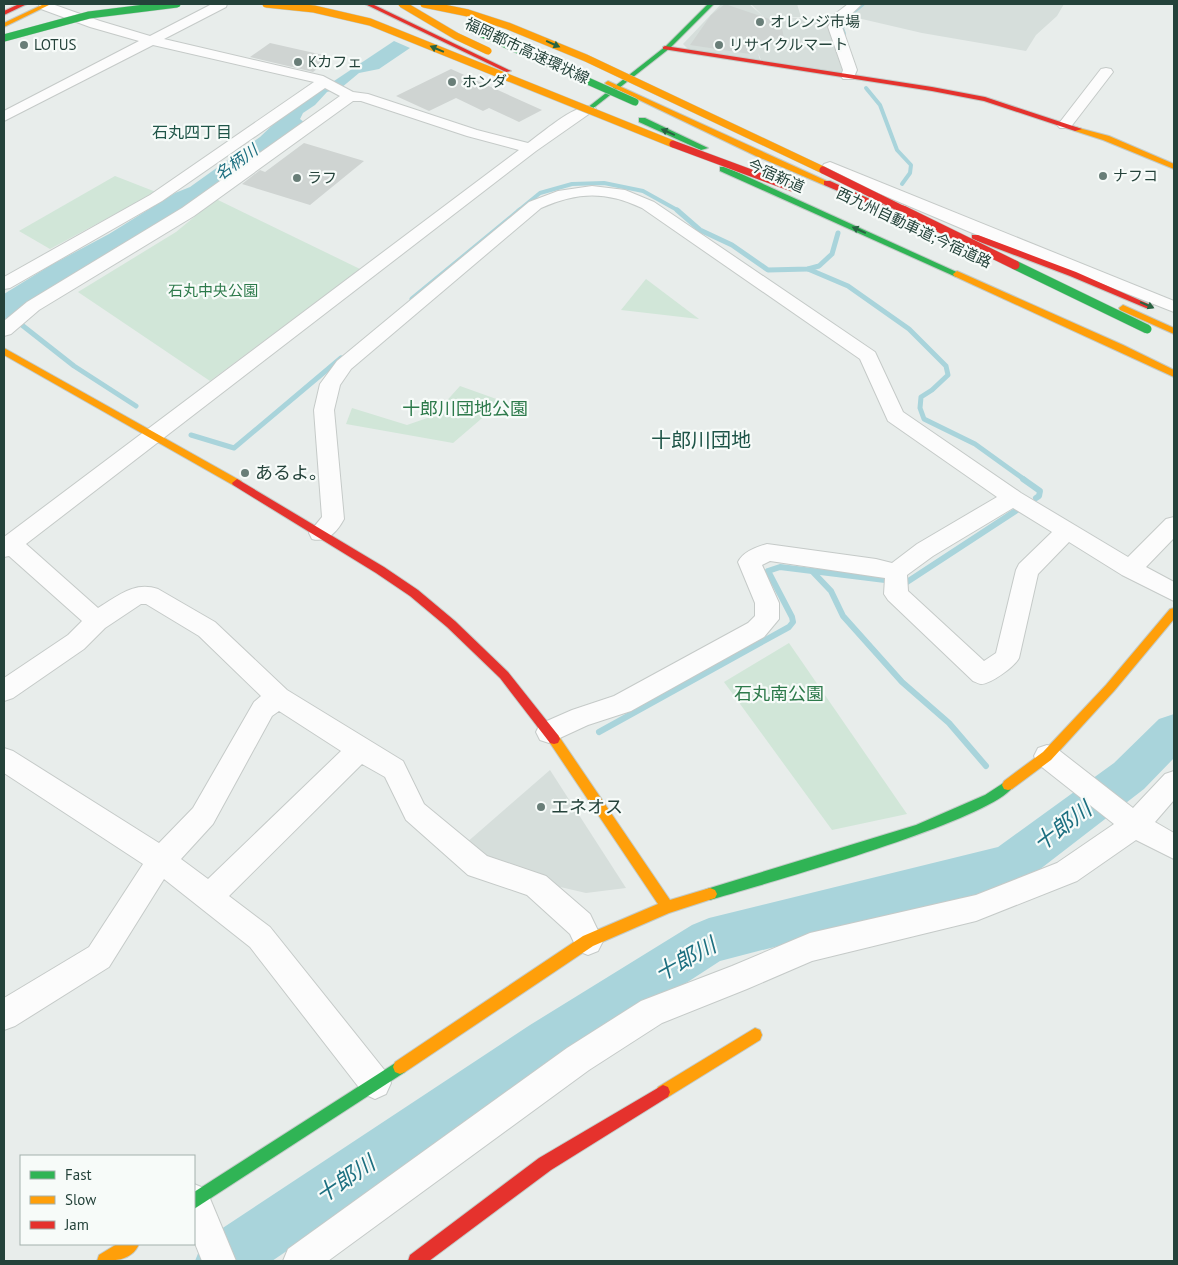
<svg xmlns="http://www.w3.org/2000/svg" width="1178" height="1265" font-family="'PT Sans','Noto Sans JP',sans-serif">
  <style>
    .built { fill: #d6dedb }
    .green { fill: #d1e6d8 }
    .water { fill: #a9d4db }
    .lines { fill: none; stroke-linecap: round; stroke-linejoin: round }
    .stream-far2 { stroke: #a9d4db; stroke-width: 4 }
    .stream-far1 { stroke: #a9d4db; stroke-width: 5 }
    .stream { stroke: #a9d4db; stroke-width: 6 }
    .river { fill: #a9d4db; fill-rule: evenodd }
    .building { fill: #cfd4d2 }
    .street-casing { stroke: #c5cac8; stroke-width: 2 }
    .fast-casing { stroke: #c3cbc8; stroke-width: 2 }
    .slow-casing { stroke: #c3cbc8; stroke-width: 2 }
    .jam-casing { stroke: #c3cbc8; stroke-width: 2 }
    .street { fill: #fcfcfc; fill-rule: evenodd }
    .fast { fill: #30b455; fill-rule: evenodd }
    .slow { fill: #ff9f0a; fill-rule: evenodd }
    .jam { fill: #e5322d; fill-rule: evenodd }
    .fast-bridge-far1-casing { stroke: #c3ccc9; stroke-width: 8; stroke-linecap: butt }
    .fast-bridge-casing { stroke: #c3ccc9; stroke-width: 10; stroke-linecap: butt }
    .slow-bridge-casing { stroke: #c3ccc9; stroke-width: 8; stroke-linecap: butt }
    .jam-bridge-far1-casing { stroke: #c3ccc9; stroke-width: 8; stroke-linecap: butt }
    .jam-bridge-casing { stroke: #c3ccc9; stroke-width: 10; stroke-linecap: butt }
    .fast-bridge-far1 { stroke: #30b455; stroke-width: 7 }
    .fast-bridge { stroke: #30b455; stroke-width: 9 }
    .slow-bridge { stroke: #ff9f0a; stroke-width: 7 }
    .jam-bridge-far1 { stroke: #e5322d; stroke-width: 7 }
    .jam-bridge { stroke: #e5322d; stroke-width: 9 }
    .oneway { fill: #286442 }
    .poi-dot { fill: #697e78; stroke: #f7fbf9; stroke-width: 2 }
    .labels { text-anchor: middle; stroke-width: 4.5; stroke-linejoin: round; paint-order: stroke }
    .far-poi-label { font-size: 15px; fill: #24423a; stroke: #f7fbf9; text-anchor: start }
    .far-street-label { font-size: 15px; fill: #24423a; stroke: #f7fbf9 }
    .far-park-label { font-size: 15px; fill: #2d7a4b; stroke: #f7fbf9 }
    .far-neighbourhood-label { font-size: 16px; fill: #1f5548; stroke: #f7fbf9 }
    .far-water-label { font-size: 16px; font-style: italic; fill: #1c6f80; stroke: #f7fbf9 }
    .park-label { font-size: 18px; fill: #2d7a4b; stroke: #f7fbf9 }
    .poi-label { font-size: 18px; fill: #24423a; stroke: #f7fbf9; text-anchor: start }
    .quarter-label { font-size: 20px; fill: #1f5548; stroke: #f7fbf9 }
    .near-water-label { font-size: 22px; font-style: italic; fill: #1c6f80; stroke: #f7fbf9 }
  </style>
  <rect width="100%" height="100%" fill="#e8edeb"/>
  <g class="built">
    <path d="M721,4H749L763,16L751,4H797L801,17L770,18H826L845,69L841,73L761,60L758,53L760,60L688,49L683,44Z"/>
    <path d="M865,4H1064L1057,16L1036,35L1026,51L922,33L849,16Z"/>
    <path d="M550,770L626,888L586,893L556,886L481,859L465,844Z"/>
  </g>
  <g class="green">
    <path d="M115,176L156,192L50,249L19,231Z"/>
    <path d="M216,199L360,269L210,381L78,292L176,232Z"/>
    <path d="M646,279L699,319L621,310Z"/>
    <path d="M460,386L502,401L453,443L346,424L352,408L407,425L433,416Z"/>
    <path d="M789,643L907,814L832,830L724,682Z"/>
  </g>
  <path class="water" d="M394,41L410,48L379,69L359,73L341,88L327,92L315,105L303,113L300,119L305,123L201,197L4,323V294L51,265L109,234L175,193L190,187L260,137L283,115Z"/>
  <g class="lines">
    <g class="stream-far2">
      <path d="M844,34L842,28L846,18L863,4"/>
      <path d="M866,88L880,105L897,150L911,165L910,173L902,184"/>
      <path d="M518,211L540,193L572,184L604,183L643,191L679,211"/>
    </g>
    <g class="stream-far1">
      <path d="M677,210L700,230L732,245L768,270L808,269L819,266L832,254L838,233"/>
      <path d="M808,269L848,286L909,329L946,366L948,375L932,390L921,397L920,408L924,419L975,444L1025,480"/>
      <path d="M412,299L520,210"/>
      <path d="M4,311L74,366L136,406"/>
      <path d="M191,435L234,448L341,358"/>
    </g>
    <g class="stream">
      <path d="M1023,479L1040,491L1039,496L1036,498"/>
      <path d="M812,571L831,591L843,616L902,682L949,723L986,766"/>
      <path d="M907,582L1017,510"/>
      <path d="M599,732L789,627L793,622L792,617L768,571L780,567L885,580"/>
    </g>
    <path class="river" d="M1174,714V758L1144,789L1026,880L1010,886L720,961L566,1061L272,1261H195L203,1241L530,1025L692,925L709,918L998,847L1114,763L1159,719Z"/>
  </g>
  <g class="building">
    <path d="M725,4L781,23L784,38L748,42L750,54L690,45L711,15Z"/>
    <path d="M270,43L332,57L313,72L250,57Z"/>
    <path d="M451,69L542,110L519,122L489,108L483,111L456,98L429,111L396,96Z"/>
    <path d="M304,143L364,161L310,205L242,184L260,170L265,172Z"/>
  </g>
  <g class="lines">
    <g class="street-casing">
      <g id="street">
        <path d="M41,4H52L100,21L150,36L212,4H227L226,7L164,39L323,76L353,92L368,94L477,130L528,143C543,132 577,102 594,106L596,109L536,151L26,544L98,608C118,596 134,581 158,589L215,622L287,690L403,761L424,804L487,856L546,876L590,914L603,941L598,951L588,955L578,951L570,934L527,895L468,875L406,820L385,777L362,764L229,896L270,927L386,1072L391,1083L386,1094L375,1099L364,1094L250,947L164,879L109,967L15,1026L4,1030V998L89,947L143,864L4,773V748L13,751L159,843L193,808L254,702L261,696L199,636L146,604H141L105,628L84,649L13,698L4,701V678L68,635L82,621L9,556L4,557V537L519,150L467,136L361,101H353L194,216L39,310L11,334L4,336V321L27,302L182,208L340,96L325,88L162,201L10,288L4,289V277L150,195L314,82L153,45L4,121V111L139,41L90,27L41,9L39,6ZM279,711L341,751L208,879L181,859L213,824L272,716Z"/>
        <path d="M848,4H862L846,19L842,27L857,70L853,79H843L841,76L843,70L828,27L835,14Z"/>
        <path d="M1106,68L1111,69L1113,72L1070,128H1060L1057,125L1060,122L1101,69Z"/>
        <path d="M830,162L1174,301V312L970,232L824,170L822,167L824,164Z"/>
        <path d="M592,186L625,190L654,202L875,352L903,412L1021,493L1128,557L1166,519L1174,517V538L1146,567L1174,582V601L1122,575L1069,542L1038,574L1019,658C1015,666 991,684 981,684C979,684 976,682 973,681L888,600L884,594L885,578L770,561L762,565L779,603V619L764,637L631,711L588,725L549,743L540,740L536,732L540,724L572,710L614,696L748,623L755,616V603L738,562C743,552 756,547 767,544L876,559L892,563L917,544L997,497L888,421L860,359L642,208C605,191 578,192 541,208L351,369L340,385L334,410L344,519C337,532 327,543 312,539L309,533L322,517L314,410L320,384L337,361L529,202L558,191ZM1013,508L1052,532L1019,564L1016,570L996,653L984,661L908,591L907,575L933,556Z"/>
        <path d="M1047,745L1056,748L1133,808L1165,774L1174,771V800L1155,822L1174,833V859L1136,840L1077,881L976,921L812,961L747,989L662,1023L589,1070L328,1261H283L288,1249L567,1048L641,1001L732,966L810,933L976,895L1057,863L1114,824L1038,764L1034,756L1038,748Z"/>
        <path d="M194,1184L206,1189L236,1261H202L194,1241Z"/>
      </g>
    </g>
    <g class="fast-casing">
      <g id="fast">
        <path d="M708,4H714L670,48L591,110H587V108L666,46Z"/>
        <path d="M639,118H645L708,148L701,150L639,122Z"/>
        <path d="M720,167H726L961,274L957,277L954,276L720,171Z"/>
        <path d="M1008,780L1012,781L1014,785C998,819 757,886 710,900L705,898L703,894L705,890L710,888L916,825L985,795Z"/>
        <path d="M400,1060L405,1062L407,1067L405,1072L194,1209V1192Z"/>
      </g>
    </g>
    <g class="slow-casing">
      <g id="slow">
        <path d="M44,4H51L4,27V23Z"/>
        <path d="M608,81L831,183L824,185L756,156L606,84L605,83Z"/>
        <path d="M1075,127L1109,136L1174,164V169L1103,140L1075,131Z"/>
        <path d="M957,271L1123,345L1174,370V377L954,276L953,274Z"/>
        <path d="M1123,305L1174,328V334L1120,310L1119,308Z"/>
        <path d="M4,348L241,481L242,483L241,485H233L4,355Z"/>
        <path d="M1174,608V619L1114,691L1051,760L1012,789L1008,790L1004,789L1002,785L1004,781L1043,752L1106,685L1170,609Z"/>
        <path d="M554,734L558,735L670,900L710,888L715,890L717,894L715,898L669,913L593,946L405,1072L400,1074L395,1072L393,1067L395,1062L583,936L658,904L550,743L548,739L550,735Z"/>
        <path d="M755,1028L760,1030L762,1035L760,1040L668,1097L663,1099L658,1097L656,1092L658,1087Z"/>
        <path d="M117,1244H139C132,1261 113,1261 97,1261L99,1255Z"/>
      </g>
    </g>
    <g class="jam-casing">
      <g id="jam">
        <path d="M19,4H27L4,15V11Z"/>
        <path d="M365,4H372L511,71L506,72Z"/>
        <path d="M665,46L932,87L985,97L1082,129L1075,131L984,101L932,91L663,49V47Z"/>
        <path d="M824,181H830L901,213L894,215L824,185Z"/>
        <path d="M972,235H978L1076,272L1153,306L1152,308H1146L1070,276L972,239Z"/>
        <path d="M237,479L384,567L418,590L455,621L508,672L558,735L560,739L558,743L554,744L550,743L500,678L447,627L410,596L376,573L233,485L232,483Z"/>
        <path d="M663,1085L668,1087L670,1092L668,1097L551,1170L429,1261H408L410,1255L539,1158Z"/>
      </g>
    </g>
    <use href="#street" class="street"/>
    <use href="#fast" class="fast"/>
    <use href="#slow" class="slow"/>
    <use href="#jam" class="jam"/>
    <g class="fast-bridge-far1-casing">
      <g id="fast-bridge-far1">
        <path d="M473,30L635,102"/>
        <path d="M4,38L89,15L177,4"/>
      </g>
    </g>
    <g class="fast-bridge-casing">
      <path id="fast-bridge" d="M1015,265L1147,329"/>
    </g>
    <g class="slow-bridge-casing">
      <g id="slow-bridge">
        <path d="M266,4L314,9L370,22L673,144"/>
        <path d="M402,4L456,36L488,51"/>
        <path d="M424,4L468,13L508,26L586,58L823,170"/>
      </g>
    </g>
    <g class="jam-bridge-far1-casing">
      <g id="jam-bridge-far1">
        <path d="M673,144L792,188"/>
        <path d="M823,170L906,211"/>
      </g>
    </g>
    <g class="jam-bridge-casing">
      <path id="jam-bridge" d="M903,210L1015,265"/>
    </g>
    <use href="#fast-bridge-far1" class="fast-bridge-far1"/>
    <use href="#fast-bridge" class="fast-bridge"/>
    <use href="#slow-bridge" class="slow-bridge"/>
    <use href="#jam-bridge-far1" class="jam-bridge-far1"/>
    <use href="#jam-bridge" class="jam-bridge"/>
  </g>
  <defs><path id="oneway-solid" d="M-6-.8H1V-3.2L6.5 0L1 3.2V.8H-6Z" transform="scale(1.25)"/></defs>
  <g class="oneway">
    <use href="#oneway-solid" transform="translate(553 44) rotate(24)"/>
    <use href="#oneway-solid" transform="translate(437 49) rotate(-157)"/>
    <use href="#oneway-solid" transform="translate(668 132) rotate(-156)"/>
    <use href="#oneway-solid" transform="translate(859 230) rotate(-156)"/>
    <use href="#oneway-solid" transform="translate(1147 305) rotate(23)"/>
  </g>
  <g class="poi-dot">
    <circle cx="760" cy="22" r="5"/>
    <circle cx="24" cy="45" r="5"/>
    <circle cx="719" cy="45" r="5"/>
    <circle cx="298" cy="62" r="5"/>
    <circle cx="452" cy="82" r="5"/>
    <circle cx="1103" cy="176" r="5"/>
    <circle cx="297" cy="178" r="5"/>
    <circle cx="245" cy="473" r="5"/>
    <circle cx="541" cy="807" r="5"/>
  </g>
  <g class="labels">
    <g class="far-poi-label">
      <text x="770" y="27">オレンジ市場</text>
      <text x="34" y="50">LOTUS</text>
      <text x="729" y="50">リサイクルマート</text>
      <text x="308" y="67">Kカフェ</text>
      <text x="462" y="87">ホンダ</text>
      <text x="1113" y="181">ナフコ</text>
      <text x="307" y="183">ラフ</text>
    </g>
    <g class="far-street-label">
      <text transform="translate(527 51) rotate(25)" y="5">福岡都市高速環状線</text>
      <text transform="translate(776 176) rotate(24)" y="5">今宿新道</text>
      <text transform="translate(914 228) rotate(25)" y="5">西九州自動車道;今宿道路</text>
    </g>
    <g class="far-park-label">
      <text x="213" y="296">石丸中央公園</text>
    </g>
    <g class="far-neighbourhood-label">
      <text x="192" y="138">石丸四丁目</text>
    </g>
    <g class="far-water-label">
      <text transform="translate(236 162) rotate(-36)" y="6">名柄川</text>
    </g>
    <g class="park-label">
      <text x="465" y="415">十郎川団地公園</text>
      <text x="779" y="700">石丸南公園</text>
    </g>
    <g class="poi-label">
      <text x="255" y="479">あるよ。</text>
      <text x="551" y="813">エネオス</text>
    </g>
    <g class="quarter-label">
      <text x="701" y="447">十郎川団地</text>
    </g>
    <g class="near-water-label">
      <text transform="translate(1062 826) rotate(-37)" y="8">十郎川</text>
      <text transform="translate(685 959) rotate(-29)" y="8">十郎川</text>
      <text transform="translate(345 1179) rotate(-34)" y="8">十郎川</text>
    </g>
  </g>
  <rect width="1178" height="1265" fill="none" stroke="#24423a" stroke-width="10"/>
  <rect x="20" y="1155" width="175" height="90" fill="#f7fbf9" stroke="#a3b1ad"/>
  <rect x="30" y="1171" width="25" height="8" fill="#30b455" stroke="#a3b1ad"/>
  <text x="65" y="1180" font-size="15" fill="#24423a">Fast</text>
  <rect x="30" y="1196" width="25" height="8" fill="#ff9f0a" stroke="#a3b1ad"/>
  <text x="65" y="1205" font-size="15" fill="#24423a">Slow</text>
  <rect x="30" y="1221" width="25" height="8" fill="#e5322d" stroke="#a3b1ad"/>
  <text x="65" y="1230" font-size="15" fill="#24423a">Jam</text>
</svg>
